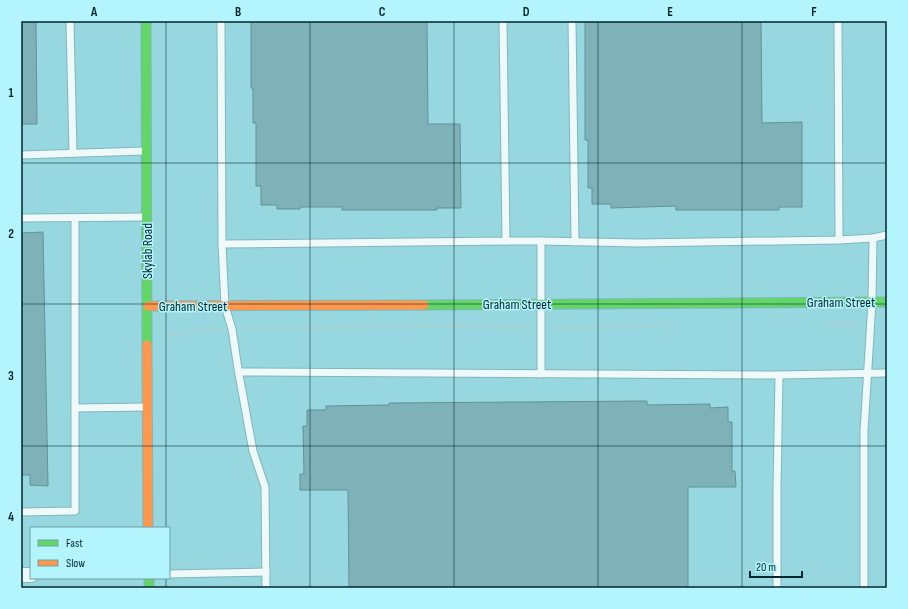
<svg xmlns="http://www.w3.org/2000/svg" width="908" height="609" font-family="'Sofia Sans Condensed',sans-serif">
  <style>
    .building { fill: #7fb2b8; stroke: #619297 }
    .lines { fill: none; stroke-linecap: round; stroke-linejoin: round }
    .lane-casing { stroke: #81b6bb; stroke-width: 9 }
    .street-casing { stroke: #81b6bb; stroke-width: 16 }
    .fast-casing { stroke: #81b6bb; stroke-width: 11 }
    .slow-casing { stroke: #81b6bb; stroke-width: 11 }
    .path { stroke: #b9ccce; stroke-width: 2.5; stroke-dasharray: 2 2; stroke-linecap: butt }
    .lane { stroke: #eff9fa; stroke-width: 7 }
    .street { stroke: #eff9fa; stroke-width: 14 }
    .fast { stroke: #63d668; stroke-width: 9 }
    .slow { stroke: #ff974d; stroke-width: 9 }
    .grid { fill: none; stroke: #00272c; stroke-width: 1; stroke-opacity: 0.55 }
    .labels { text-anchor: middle; stroke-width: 3; stroke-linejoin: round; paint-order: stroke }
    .street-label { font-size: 14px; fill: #00272c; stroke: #b4f4fd }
    .neatline { fill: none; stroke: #00272c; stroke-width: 1.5 }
    .grid-label { font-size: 13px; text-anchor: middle; font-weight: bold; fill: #00272c }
  </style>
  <rect width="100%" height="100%" fill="#97d8e0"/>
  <g class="building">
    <path d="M21,21H36L37,124H21Z"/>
    <path d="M251,21H427L428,124H460L461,208H437V210H342V207H300V209H277V205H261V186H256V123H253V88H251Z"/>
    <path d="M585,21H761L762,123L802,122V207H779V210H676V206L611,208V204H592V188H588V140H585Z"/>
    <path d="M43,232L48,486L30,485V475H21V233Z"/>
    <path d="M647,401V405L710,404V408L728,407V422H732V471H735L736,487H688V588H349L348,490H300V474H304L303,426H307V410H326V406L389,405V403Z"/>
  </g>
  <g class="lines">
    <g class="lane-casing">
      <g id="lane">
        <path d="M70,21L73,153"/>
        <path d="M221,21L222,244L225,306L232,329L238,369L253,451L265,487L266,588"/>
        <path d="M572,21L575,242"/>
        <path d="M838,21L839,240"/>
        <path d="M21,155L144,151"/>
        <path d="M21,218L145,217"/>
        <path d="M506,241H541V374"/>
        <path d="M541,241L638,243L839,240L873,238L887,235"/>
        <path d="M222,244L506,241L503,21"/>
        <path d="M239,372L779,375L887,373"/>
        <path d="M75,408L147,407"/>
        <path d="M21,512L75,511V218"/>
        <path d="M169,574L266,572"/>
        <path d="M777,588V489L779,375"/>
        <path d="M864,588V431L872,302L873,238"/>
      </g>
    </g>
    <g class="street-casing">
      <path id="street" d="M21,575H31"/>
    </g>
    <g class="fast-casing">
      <g id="fast">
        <path d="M146,21L147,345"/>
        <path d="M424,305L887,302"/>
        <path d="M149,578V588"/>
      </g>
    </g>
    <g class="slow-casing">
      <g id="slow">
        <path d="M148,306L424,305"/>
        <path d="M147,345L148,528"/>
      </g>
    </g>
    <g class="path">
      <path d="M825,323L860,324"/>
      <path d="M553,328H577L674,324"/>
      <path d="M243,329L443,325L530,327"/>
      <path d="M166,336L199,330L220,329"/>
    </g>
    <use href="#lane" class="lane"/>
    <use href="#street" class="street"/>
    <use href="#fast" class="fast"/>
    <use href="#slow" class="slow"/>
  </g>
  <path class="grid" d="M166,21V528M310,21V588M454,21V588M598,21V588M742,21V588M21,163H887M21,304H887M21,446H887M166,578V588"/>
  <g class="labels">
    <g class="street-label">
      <text transform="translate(147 251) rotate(-90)" y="5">Skylab Road</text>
      <text x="841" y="307">Graham Street</text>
      <text x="517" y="309">Graham Street</text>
      <text x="193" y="311">Graham Street</text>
    </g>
  </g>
  <rect width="908" height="609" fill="none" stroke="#b4f4fd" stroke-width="44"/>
  <rect x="30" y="527" width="140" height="52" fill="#b4f4fd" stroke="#6ca2a9"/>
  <rect x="38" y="540" width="20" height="6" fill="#63d668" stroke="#6ca2a9"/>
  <text x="66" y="547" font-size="12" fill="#00272c">Fast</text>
  <rect x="38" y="560" width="20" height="6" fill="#ff974d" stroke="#6ca2a9"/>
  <text x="66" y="567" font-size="12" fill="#00272c">Slow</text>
  <path d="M750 571v6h52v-6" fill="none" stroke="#00272c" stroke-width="2"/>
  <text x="756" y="571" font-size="12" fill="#00272c" stroke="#b4f4fd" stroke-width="3" paint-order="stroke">20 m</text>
  <rect x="22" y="22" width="864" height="565" class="neatline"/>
  <g class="grid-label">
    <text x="94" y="16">A</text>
    <text x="238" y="16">B</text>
    <text x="382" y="16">C</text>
    <text x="526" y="16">D</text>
    <text x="670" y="16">E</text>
    <text x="814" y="16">F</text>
    <text x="11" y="97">1</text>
    <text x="11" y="238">2</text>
    <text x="11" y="380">3</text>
    <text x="11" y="521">4</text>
  </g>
</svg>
